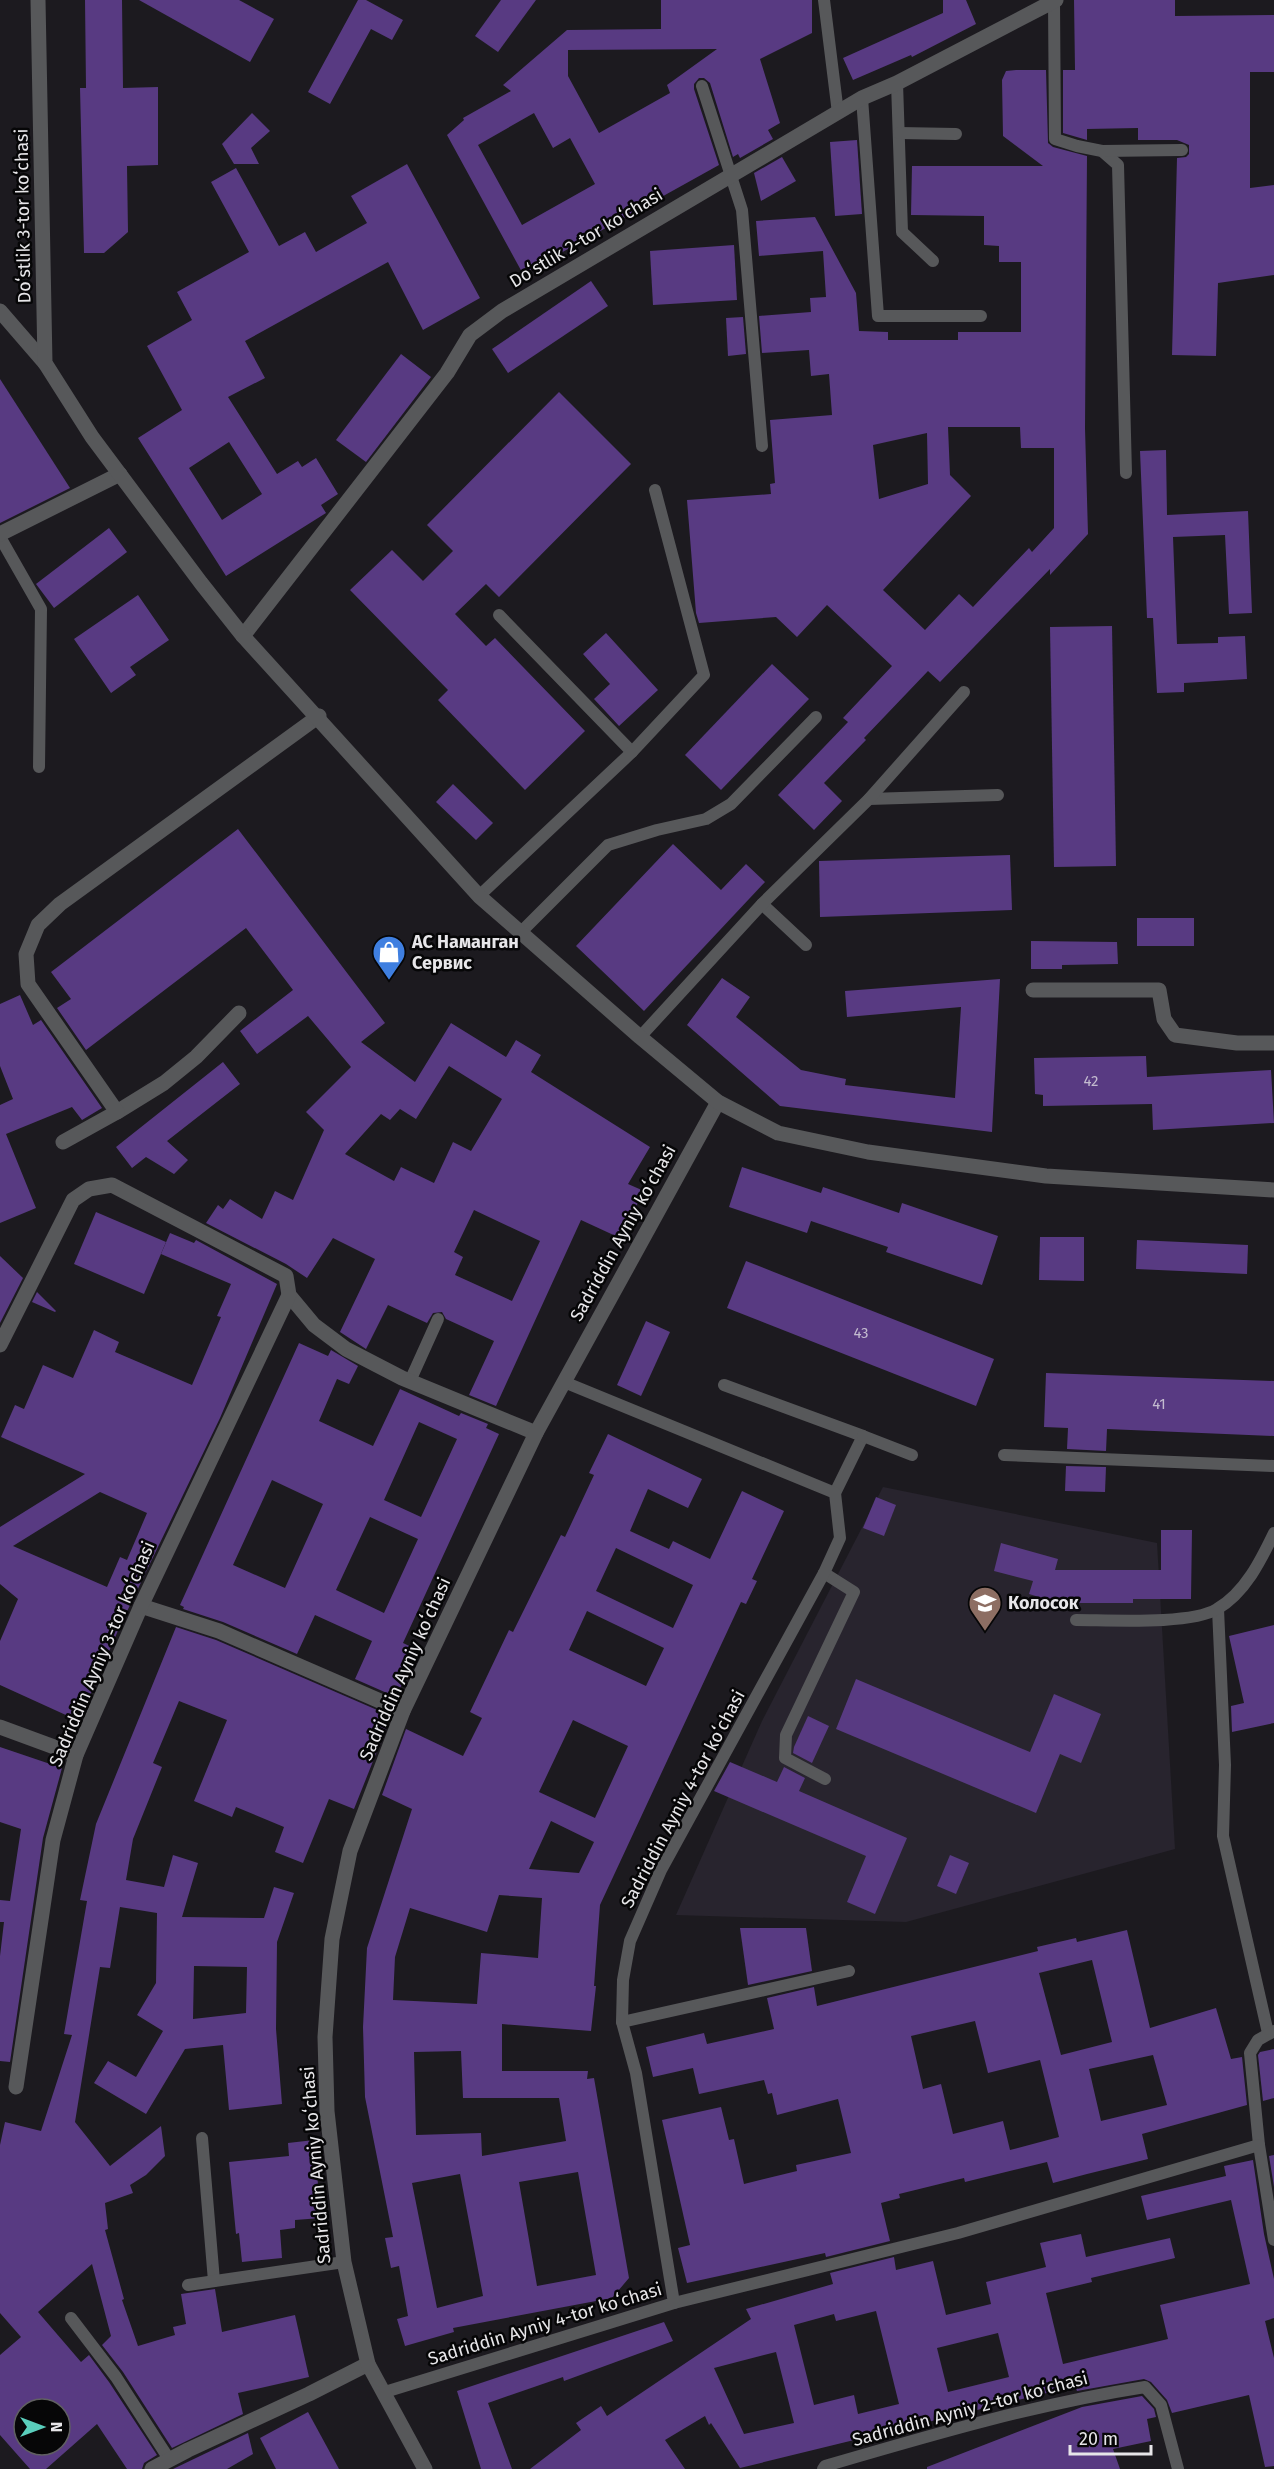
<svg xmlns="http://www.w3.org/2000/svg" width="1274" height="2469" font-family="'Fira Sans',sans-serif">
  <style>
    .built { fill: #28242e }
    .building { fill: #583a82; fill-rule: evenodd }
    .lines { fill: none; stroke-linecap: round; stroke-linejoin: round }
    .service { stroke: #57585a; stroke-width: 12 }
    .minor { stroke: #57585a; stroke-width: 15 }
    .tertiary { stroke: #57585a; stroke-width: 15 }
    .labels { text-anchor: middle; stroke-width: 5; stroke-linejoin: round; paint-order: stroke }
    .number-label { font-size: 15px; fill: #c3bbcf }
    .street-label { font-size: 18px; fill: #e7e6e9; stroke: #060607 }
    .poi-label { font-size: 18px; font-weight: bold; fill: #e7e6e9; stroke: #060607; text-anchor: start }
  </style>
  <rect width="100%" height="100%" fill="#1c1a1f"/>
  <path class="built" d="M883,1487L1157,1543L1175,1849L906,1922L676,1915L762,1721Z"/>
  <g class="building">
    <path d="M85,0H122L123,88L158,87V165L127,166L128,232L104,253H84L80,88H86Z"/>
    <path d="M139,0H239L274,19L250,62Z"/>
    <path d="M358,0H366L403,20L392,40L371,29L330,104L308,92Z"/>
    <path d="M501,0H536L498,52L475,36Z"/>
    <path d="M661,0H812V33L760,59L780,123L768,130L773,139L740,158L738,154L733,157L710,83L704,78H699L694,84V89L719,165L523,274L447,135L464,120L463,118L511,91L503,85L567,30L661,29ZM717,49L667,85L670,93L599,133L568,76V50ZM534,113L553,148L570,138L595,184L522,225L478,145Z"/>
    <path d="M943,0H966L976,24L912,57L911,55L853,80L843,58L943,13Z"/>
    <path d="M1074,0H1175V16L1274,15V72H1250V188L1274,185V275L1218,283L1216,356L1172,355L1177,158L1186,157L1189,154V145L1177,140H1138V128L1087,129V140L1063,133V70H1075Z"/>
    <path d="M1016,70H1046L1048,143L1053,147L1087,156L1085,428L1088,534L1050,575V569L940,682L928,671L864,738L866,740L824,783L842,801L814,830L778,795L848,722L843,718L892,666L827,605L797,637L776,617L699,623L696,613L687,500L771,494L770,484L775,483L770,420L832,415L829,374L811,376L809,350L762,353L759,316L811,312L810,298L826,297L823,251L759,256L756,221L815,217L856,293L859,331L888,332V340H958V332H1021V262H999V246L984,245V216L911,215L912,166H1043L1003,136L1002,80L1006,71ZM948,427H1020L1021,448H1054V528L1032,552L1029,548L973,607L959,594L925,630L883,590L971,496L950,475ZM927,433L928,484L879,499L873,445Z"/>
    <path d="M252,113L270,131L251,148L259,164H234L222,144Z"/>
    <path d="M857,140L862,214L835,216L830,142Z"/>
    <path d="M782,157L796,181L761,201L754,173Z"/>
    <path d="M407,164L480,298L423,330L388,262L245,341L265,378L228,397L277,474L298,461L302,467L316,458L338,494L321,505L326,513L226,576L138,438L182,410L147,346L192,320L177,292L249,252L211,182L236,168L279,246L305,232L316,252L367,223L351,196ZM229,442L262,494L222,520L189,468Z"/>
    <path d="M734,245L737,300L653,305L650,251Z"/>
    <path d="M591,281L608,306L508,373L492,349Z"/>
    <path d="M743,317L746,354L728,356L726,318Z"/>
    <path d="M401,354L431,377L366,462L336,440Z"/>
    <path d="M0,379L70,488L0,523Z"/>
    <path d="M559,392L631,464L499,597L486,584L455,614L486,646L495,638L585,731L525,790L438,700L448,690L350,590L392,550L423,581L453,551L427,525Z"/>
    <path d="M1166,450L1167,515L1248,511L1252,613L1229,614L1225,535L1173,537L1177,644L1218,643V637L1245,636L1247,679L1184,683V692L1157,693L1153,618H1147L1140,451Z"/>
    <path d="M109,528L127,552L54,608L36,584Z"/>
    <path d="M138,595L169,640L130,667L136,675L111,693L74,639Z"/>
    <path d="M1112,626L1116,866L1054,867L1050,627Z"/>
    <path d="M606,633L658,690L619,726L594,699L610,684L583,654Z"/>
    <path d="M772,664L809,699L721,790L685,755Z"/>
    <path d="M453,784L493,823L476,840L436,802Z"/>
    <path d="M238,829L385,1023L361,1042L415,1082L451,1023L506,1057L516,1040L541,1055L531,1072L650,1147L628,1184L644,1191L620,1238L581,1220L496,1406L469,1395L494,1341L446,1319L442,1312L433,1313L427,1323L388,1305L366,1349L340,1332L375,1259L333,1238L307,1278L286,1264L206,1223L218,1205L223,1209L230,1199L262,1219L275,1191L293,1200L324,1130L306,1112L351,1067L308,1016L257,1054L240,1031L293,990L246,928L86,1050L57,1008L71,999L51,972ZM449,1066L502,1099L471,1151L453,1142L434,1183L401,1167L394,1181L345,1154L381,1114L390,1120L400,1109L416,1119ZM474,1210L540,1241L512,1301L455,1275L463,1257L454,1252Z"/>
    <path d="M673,844L721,890L746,864L765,882L644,1011L576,946Z"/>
    <path d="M1010,855L1012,910L820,917L819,861Z"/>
    <rect x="1137" y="918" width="57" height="28"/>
    <path d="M1031,941L1117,942L1118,964L1062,965V969H1031Z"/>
    <path d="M722,978L750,997L736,1017L801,1070L846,1079L845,1085L955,1098L961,1007L847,1017L845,991L1000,979L992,1132L780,1106L687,1025Z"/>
    <path d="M20,995L33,1025L41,1020L102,1108L82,1120L72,1107L6,1134L36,1208L0,1223V1105L13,1099L0,1066V1004Z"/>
    <path d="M1146,1056L1147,1077L1271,1070L1274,1123L1153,1130L1152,1104L1043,1106V1095L1035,1094L1034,1058Z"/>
    <path d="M223,1062L240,1084L167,1141L188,1160L174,1174L146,1157L132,1168L116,1147Z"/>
    <path d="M742,1167L821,1193L823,1187L899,1213L902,1203L998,1236L982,1285L886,1252L888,1247L811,1221L807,1233L729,1207Z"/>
    <path d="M96,1212L166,1242L144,1294L74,1264Z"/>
    <path d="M170,1233L194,1243L196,1240L277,1284L220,1418L120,1626L79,1721L0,1685V1641L18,1599L0,1584V1527L85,1474L1,1437L15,1405L24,1409L43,1365L73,1378L94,1330L119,1342L115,1352L192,1385L221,1317L217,1316L231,1284L161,1254ZM100,1492L147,1513L127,1560L120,1557L107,1587L13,1546Z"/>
    <path d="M1040,1237H1084V1281L1039,1280Z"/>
    <path d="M1137,1240L1248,1245L1247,1274L1136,1269Z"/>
    <path d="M0,1256L23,1278L0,1323Z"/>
    <path d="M746,1261L994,1359L976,1406L727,1308Z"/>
    <path d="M37,1292L56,1311L55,1312L32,1302Z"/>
    <path d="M646,1321L670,1332L641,1396L617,1385Z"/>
    <path d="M299,1343L328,1356L331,1350L358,1366L349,1384L337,1379L319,1421L373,1446L400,1389L459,1416L461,1413L488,1424L486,1428L499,1434L403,1643L418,1650L396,1697L355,1679L372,1641L315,1615L297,1654L223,1622L183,1609L184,1607L180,1605ZM419,1422L457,1439L421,1517L384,1500ZM272,1480L323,1504L285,1588L233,1565ZM370,1517L418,1539L384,1613L336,1590Z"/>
    <path d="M1046,1373L1274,1381V1436L1107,1429L1106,1451L1067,1449L1068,1428L1044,1427Z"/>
    <path d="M608,1434L702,1479L688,1508L648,1489L630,1531L669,1549L673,1541L710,1559L742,1491L784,1511L752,1579L757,1581L746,1604L741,1602L600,1905L594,1986H596L591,2031L502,2024V2071H588L587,2079L594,2078L629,2278L612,2298L453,2328L454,2332L405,2346L397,2319L408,2316L399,2266L391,2268L385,2238L393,2237L365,2097L363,2027L367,1948L412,1809L382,1795L406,1729L463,1756L482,1718L470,1712L509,1630L513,1632L561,1535L565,1537L594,1475L589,1473ZM616,1548L693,1585L673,1628L596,1591ZM587,1611L664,1648L646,1686L569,1650ZM573,1720L628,1746L595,1818L539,1792ZM551,1821L594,1842L579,1873L529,1869ZM499,1895L542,1898L538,1958L481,1953L477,2004L393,2000L395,1957L410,1908L487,1932ZM461,2051L463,2098H559L566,2141L482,2156L481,2133L416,2135L414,2052ZM578,2172L596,2275L537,2286L519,2182ZM460,2174L483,2296L437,2308L412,2183Z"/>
    <path d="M1066,1466L1106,1467L1105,1492L1065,1491Z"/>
    <path d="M876,1497L896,1505L884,1536L863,1528Z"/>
    <path d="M1161,1530H1192L1191,1599H1133V1603H1059L1029,1594L1033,1581L994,1571L1001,1543L1058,1559L1055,1570H1161Z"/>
    <path d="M1274,1625V1723L1232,1732L1231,1706L1244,1703L1229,1636Z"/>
    <path d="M176,1627L216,1640L391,1716L354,1809L329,1799L303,1863L275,1852L284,1827L236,1807L232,1817L194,1801L227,1720L179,1701L153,1763L162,1767L133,1839L126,1880L164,1887L173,1855L198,1863L182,1917L264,1918L274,1887L294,1893L277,1942L276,2029L282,2104L229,2110L223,2045L185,2049L146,2114L94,2083L108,2061L136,2077L163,2031L137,2015L156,1983L157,1913L120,1907L110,1968L100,1967L75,2122L110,2166L161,2126L165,2156L146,2175L130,2185L133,2193L105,2203L108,2229L105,2230L124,2299L122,2300L138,2346L175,2335L173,2327L186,2324L181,2294L215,2289L222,2332L295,2315L309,2377L238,2393L243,2414L172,2448L123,2372L102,2345L111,2336L92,2264L38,2312L81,2362L89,2355L109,2382L157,2455L144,2463L142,2469H127L97,2424L46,2469H30L0,2435V2355L21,2337L0,2313V2145L5,2122L41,2131L72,2035L64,2034L87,1901L80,1900L96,1824ZM194,1966L247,1967L246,2013L193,2019ZM24,2409H60V2445H24Z"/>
    <path d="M856,1679L1030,1752L1054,1694L1101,1714L1081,1763L1060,1754L1036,1813L836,1729Z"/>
    <path d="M808,1716L829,1726L812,1763L793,1753L794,1747Z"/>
    <path d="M0,1747L62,1768L43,1838L10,2062L0,2061V1956L4,1922H0V1900L10,1901L21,1829L0,1822Z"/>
    <path d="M730,1762L777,1782L784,1767L805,1778L799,1791L907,1838L875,1914L847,1902L866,1856L714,1791Z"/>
    <path d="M950,1855L969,1863L956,1894L937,1886Z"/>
    <path d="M740,1928H806L812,1971L748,1985Z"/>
    <path d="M1127,1930L1150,2028L1216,2008L1231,2059L1242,2057L1247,2105L1142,2134L1148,2159L1087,2174L1053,2183L1047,2162L965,2182L964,2178L899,2194L900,2198L881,2203L890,2241L826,2257L825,2253L687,2283L678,2248L690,2245L662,2120L721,2107L729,2140L734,2139L744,2184L797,2171L796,2165L851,2153L838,2099L777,2115L772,2093L768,2094L764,2080L699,2094L693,2068L653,2077L646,2047L704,2033L707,2044L774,2029L767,1998L814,1987L817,2006L1038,1951L1037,1947L1076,1938L1077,1942ZM1092,1960L1112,2042L1061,2055L1039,1973ZM975,2021L988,2073L1040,2060L1059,2137L1010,2150L1003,2121L953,2134L941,2084L923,2089L911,2036ZM1153,2055L1167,2105L1101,2121L1089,2069Z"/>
    <path d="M1274,2049V2098L1263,2101L1258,2055L1260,2052Z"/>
    <path d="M314,2140L321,2218L295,2220V2228L280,2230L282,2258L242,2262L239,2233L236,2234L229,2162L289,2156L288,2143Z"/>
    <path d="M1274,2155V2187L1269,2156Z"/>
    <path d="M1253,2160L1264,2234L1274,2279V2318L1265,2321L1274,2358V2466L1265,2467L1249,2395L1172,2413L1167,2400L1151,2382L1144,2379L1077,2391L1075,2386L740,2468L711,2423L709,2425L705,2416L665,2440L685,2469H530L581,2430L576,2423L601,2406L607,2416L751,2319L746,2309L833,2284L830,2273L894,2257L896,2270L933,2261L946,2315L991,2304L986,2282L1046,2267L1040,2243L1081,2234L1086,2257L1170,2238L1175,2258L1091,2278L1092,2282L1046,2293L1063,2364L1168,2339L1160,2305L1250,2284L1231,2200L1147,2220L1141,2196L1226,2176L1224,2166ZM876,2311L899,2404L858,2414L854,2395L814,2405L794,2325L834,2314L836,2321ZM998,2333L1009,2377L948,2392L937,2348ZM776,2352L794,2423L744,2434L714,2368Z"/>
    <path d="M664,2322L673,2341L564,2381L563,2377L488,2403L512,2469H481L457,2391Z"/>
    <path d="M1142,2396L1154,2409L1156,2417L1147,2419L1151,2441L1113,2449L1120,2469H927V2467L1082,2407Z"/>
    <path d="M308,2412L339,2469H276L260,2438Z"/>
    <path d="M248,2433L253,2454L227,2469H173Z"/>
  </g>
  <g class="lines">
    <g class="service">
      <path d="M824,0L838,113"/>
      <path d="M1054,1L1055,139L1077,146L1102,151L1118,165L1126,473"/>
      <path d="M897,83L902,232L933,261"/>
      <path d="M702,86L742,210L762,446"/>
      <path d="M862,98L878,316H981"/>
      <path d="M899,133L956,134"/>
      <path d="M1102,151L1182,150"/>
      <path d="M0,537L41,609L39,767"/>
      <path d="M499,615L632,752"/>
      <path d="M869,799L998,795"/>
      <path d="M479,896L632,752L704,675L655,490"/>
      <path d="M762,904L806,945"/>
      <path d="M521,932L608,845L657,830L706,819L731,804L816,717"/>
      <path d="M640,1037L762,904L869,799L964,692"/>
      <path d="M410,1381L438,1319"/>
      <path d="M724,1385L863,1436L835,1493"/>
      <path d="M863,1436L912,1455"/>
      <path d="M1004,1455L1274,1466"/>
      <path d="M824,1573L854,1592L786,1735L785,1758L825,1779"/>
      <path d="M1218,1609L1225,1765L1223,1836L1268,2033"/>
      <path d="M1076,1620C1110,1620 1191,1625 1217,1609C1245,1593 1261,1560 1274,1533"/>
      <path d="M622,2022L849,1971"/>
      <path d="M202,2138L214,2281"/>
      <path d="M1259,2145L1250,2053L1258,2040L1274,2031"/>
      <path d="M188,2285L344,2262"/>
      <path d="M674,2303L958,2233L1259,2145L1274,2240"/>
      <path d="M71,2318L116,2377L169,2459"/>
      <path d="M385,2392L674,2303L636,2073L622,2022L623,1980L630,1941L661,1870L824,1573L840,1538L835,1493L564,1382"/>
      <path d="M823,2469L825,2466C931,2435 1036,2404 1145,2387L1161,2405L1178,2469"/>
    </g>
    <g class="minor">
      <path d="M0,311L45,363"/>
      <path d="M0,534L120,474"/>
      <path d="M243,636L447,373L470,335L502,311L862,98L897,83L1056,0"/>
      <path d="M1033,990H1159L1164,1019L1175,1035L1237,1043H1274"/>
      <path d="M117,1112L164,1083L196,1057L239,1013"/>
      <path d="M63,1142L117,1112L28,984L26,954L38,925L60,904L319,716"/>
      <path d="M0,1345L73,1200L89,1189L112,1185L286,1276L289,1295L314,1325L346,1349L402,1378L536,1433"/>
      <path d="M141,1606L219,1631L403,1711"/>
      <path d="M0,1727L76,1755"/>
      <path d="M16,2087L53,1840L76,1755L141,1606L289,1295"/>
      <path d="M152,2469L188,2450L309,2394L368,2364"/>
      <path d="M425,2469L368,2364L344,2262L327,2111L325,2037L332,1939L350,1851L403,1711L536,1433L718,1102"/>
    </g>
    <path class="tertiary" d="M38,0L45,363L92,437L201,583L243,636L479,896L640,1037L718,1102L778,1133L868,1152L1046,1176L1274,1190"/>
  </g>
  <defs>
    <g id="shop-pin" transform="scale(1.725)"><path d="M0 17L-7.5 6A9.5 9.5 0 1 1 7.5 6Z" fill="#3f7fe0" stroke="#060607"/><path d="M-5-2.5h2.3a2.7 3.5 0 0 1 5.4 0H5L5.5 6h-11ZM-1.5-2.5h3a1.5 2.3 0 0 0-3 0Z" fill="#fff"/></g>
    <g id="school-pin" transform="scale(1.725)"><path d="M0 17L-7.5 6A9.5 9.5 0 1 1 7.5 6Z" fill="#8d6e63" stroke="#060607"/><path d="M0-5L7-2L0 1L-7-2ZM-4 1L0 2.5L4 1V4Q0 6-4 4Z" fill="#fff"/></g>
  </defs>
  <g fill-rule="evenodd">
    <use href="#shop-pin" x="389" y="952"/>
    <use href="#school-pin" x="985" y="1603"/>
  </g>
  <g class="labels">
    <g class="number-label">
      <text x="1091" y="1086">42</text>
      <text x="861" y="1338">43</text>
      <text x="1159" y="1409">41</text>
    </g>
    <g class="street-label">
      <text transform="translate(23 216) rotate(-91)" y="6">Doʻstlik 3-tor koʻchasi</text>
      <text transform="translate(586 238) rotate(-31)" y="6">Doʻstlik 2-tor koʻchasi</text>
      <text transform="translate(623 1233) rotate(-61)" y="6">Sadriddin Ayniy koʻchasi</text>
      <text transform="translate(102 1654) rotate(-67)" y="6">Sadriddin Ayniy 3-tor koʻchasi</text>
      <text transform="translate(405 1669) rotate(-66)" y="6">Sadriddin Ayniy koʻchasi</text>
      <text transform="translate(683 1799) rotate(-62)" y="6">Sadriddin Ayniy 4-tor koʻchasi</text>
      <text transform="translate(316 2165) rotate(-95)" y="6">Sadriddin Ayniy koʻchasi</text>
      <text transform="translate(545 2324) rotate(-17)" y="6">Sadriddin Ayniy 4-tor koʻchasi</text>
      <text transform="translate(970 2409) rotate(-15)" y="6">Sadriddin Ayniy 2-tor koʻchasi</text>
    </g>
    <g class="poi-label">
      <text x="412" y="948">АС Наманган<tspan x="412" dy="21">Сервис</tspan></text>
      <text x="1008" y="1609">Колосок</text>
    </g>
  </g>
  <g transform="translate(42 2427) rotate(90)"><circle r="28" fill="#060607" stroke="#606061" stroke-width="1.5"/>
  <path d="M0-4.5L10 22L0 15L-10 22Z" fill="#5acebc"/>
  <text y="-9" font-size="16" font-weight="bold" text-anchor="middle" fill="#e7e6e9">N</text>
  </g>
  <path d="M1070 2445v9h81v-9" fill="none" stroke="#e7e6e9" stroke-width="3"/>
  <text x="1079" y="2445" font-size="18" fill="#e7e6e9" stroke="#060607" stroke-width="4.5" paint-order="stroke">20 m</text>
</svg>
